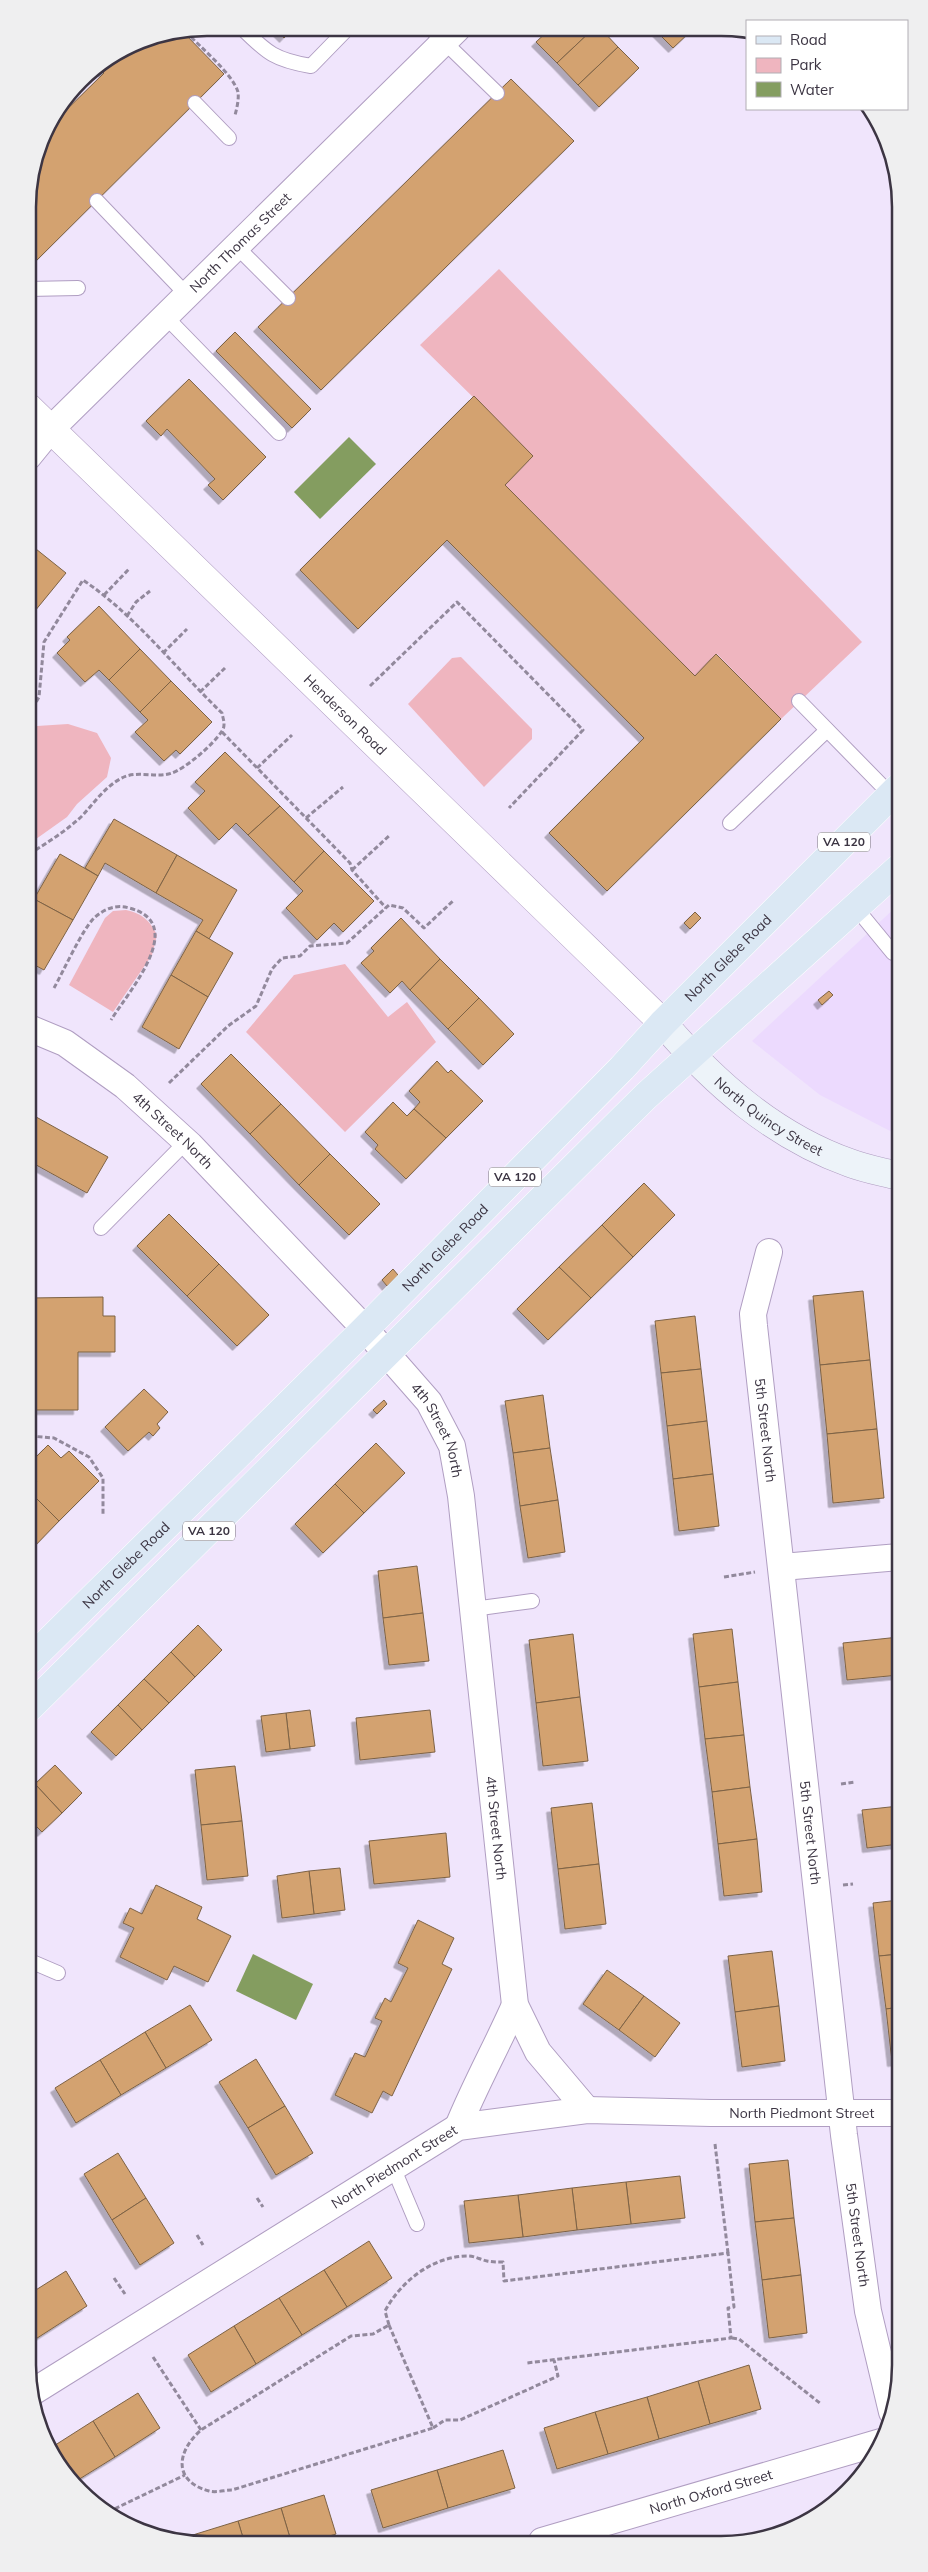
<svg xmlns="http://www.w3.org/2000/svg" width="928" height="2572" font-family="Mulish,sans-serif">
  <style>
    .built { fill: #ecdafe }
    .green { fill: #efb5bf }
    .water { fill: #849d60 }
    .building { fill: #d3a26f; stroke: #7d6245; filter: url(#shadow) }
    .lines { fill: none; stroke-linecap: round; stroke-linejoin: round }
    .service-casing { stroke: #b09ec2; stroke-width: 16 }
    .minor-casing { stroke: #b09ec2; stroke-width: 28 }
    .tertiary-casing { stroke: #b09ec2; stroke-width: 29 }
    .secondary-casing { stroke: #b09ec2; stroke-width: 29 }
    .primary-casing { stroke: #fff; stroke-width: 29 }
    .path { stroke: #92899c; stroke-width: 3; stroke-dasharray: 5 2.5; stroke-linecap: butt }
    .service { stroke: #fff; stroke-width: 14 }
    .minor { stroke: #fff; stroke-width: 26 }
    .tertiary { stroke: #fff; stroke-width: 28 }
    .secondary { stroke: #edf3f9; stroke-width: 28 }
    .primary { stroke: #dbe8f4; stroke-width: 28 }
    .labels { text-anchor: middle; stroke-width: 4; stroke-linejoin: round; paint-order: stroke }
    .shield { fill: #fff; stroke: #76727b; stroke-width: 1 }
    .shield-label { font-size: 12px; font-weight: bold; fill: #3c3543 }
    .street-label { font-size: 14px; fill: #3c3543; stroke: #fff }
    .rim { fill: none; stroke: #3c3543; stroke-width: 2.5 }
  </style>
  <defs>
    <filter id="shadow"><feDropShadow dx="-4.5" dy="4.5" stdDeviation="0" flood-color="#0004"/></filter>
  </defs>
  <rect width="100%" height="100%" fill="#f0e5fc"/>
  <path class="built" d="M898,905V1135L820,1095L752,1041Z"/>
  <g class="green">
    <path d="M499,269L862,642L781,719L717,654L695,676L505,485L533,456L420,345Z"/>
    <path d="M461,657L532,729V739L484,787L408,704L452,658Z"/>
    <path d="M68,724L97,733L111,758L107,777L77,804L67,817L29,844V735L37,726Z"/>
    <path d="M126,910C143,914 149,920 157,935L152,955L113,1012L69,985L105,918L113,911Z"/>
    <path d="M345,964L388,1017L407,1002L436,1042L345,1132L246,1032L294,975Z"/>
  </g>
  <g class="water">
    <path d="M349,437L376,464L320,519L294,492Z"/>
    <path d="M253,1954L313,1984L296,2020L236,1991Z"/>
  </g>
  <g class="building">
    <path d="M274,28H293L284,38Z"/>
    <path d="M549,30H592L557,63L536,42Z"/>
    <path d="M592,30H602L618,47L578,85L557,63Z"/>
    <path d="M655,30L691,31L673,48Z"/>
    <path d="M183,32L224,74L36,261H28V195L45,131L104,73L98,67L139,41Z"/>
    <path d="M618,47L639,68L599,107L578,85Z"/>
    <path d="M511,79L574,141L321,390L258,327Z"/>
    <path d="M235,332L311,409L292,428L216,351Z"/>
    <path d="M189,379L266,457L223,500L208,485L215,479L167,429L161,436L146,421Z"/>
    <path d="M474,396L533,456L505,485L695,676L716,654L781,719L607,891L549,833L644,738L447,540L358,629L300,570Z"/>
    <path d="M31,545L66,573L30,617L28,548Z"/>
    <path d="M99,606L140,649L109,680L99,670L85,682L57,653L70,640L67,637Z"/>
    <path d="M140,649L171,681L140,712L109,680Z"/>
    <path d="M171,681L212,722L180,754L176,750L164,761L135,732L148,720L140,712Z"/>
    <path d="M225,752L280,806L248,835L236,823L219,840L188,808L205,791L195,782Z"/>
    <path d="M280,806L324,851L294,882L248,835Z"/>
    <path d="M114,819L177,855L156,893L105,863L98,876L85,868Z"/>
    <path d="M324,851L374,901L343,932L334,923L317,940L286,908L303,891L294,882Z"/>
    <path d="M60,854L98,876L73,920L34,899Z"/>
    <path d="M177,855L237,890L209,939L196,931L203,920L156,893Z"/>
    <path d="M34,899L73,920L44,970L29,962V908Z"/>
    <path d="M695,912L701,918L690,929L684,923Z"/>
    <path d="M401,918L440,959L410,990L402,981L390,993L361,963L374,951L371,948Z"/>
    <path d="M196,931L233,953L208,997L171,975Z"/>
    <path d="M440,959L479,998L448,1029L410,990Z"/>
    <path d="M171,975L208,997L179,1049L142,1027Z"/>
    <path d="M829,991L833,995L822,1005L818,1000Z"/>
    <path d="M479,998L514,1034L483,1065L448,1029Z"/>
    <path d="M231,1054L281,1104L250,1134L201,1084Z"/>
    <path d="M437,1061L448,1073L451,1070L483,1101L446,1138L414,1109L420,1102L409,1091Z"/>
    <path d="M393,1102L407,1116L414,1109L446,1138L406,1179L375,1149L378,1145L365,1132Z"/>
    <path d="M281,1104L330,1154L299,1185L250,1134Z"/>
    <path d="M29,1113L108,1157L87,1193L29,1161Z"/>
    <path d="M330,1154L380,1204L349,1235L299,1185Z"/>
    <path d="M644,1183L675,1215L633,1257L602,1225Z"/>
    <path d="M169,1214L219,1264L187,1296L137,1246Z"/>
    <path d="M602,1225L633,1257L591,1298L559,1267Z"/>
    <path d="M219,1264L269,1315L237,1346L187,1296Z"/>
    <path d="M559,1267L591,1298L548,1340L517,1309Z"/>
    <path d="M393,1269L398,1275L387,1286L382,1280Z"/>
    <path d="M863,1291L870,1360L820,1365L813,1296Z"/>
    <path d="M103,1297V1316H115V1352H78V1410H30L29,1298Z"/>
    <path d="M695,1316L701,1369L661,1373L655,1321Z"/>
    <path d="M870,1360L877,1429L827,1434L820,1365Z"/>
    <path d="M701,1369L707,1421L667,1426L661,1373Z"/>
    <path d="M144,1389L168,1412L157,1424L160,1428L153,1436L149,1432L128,1451L105,1427Z"/>
    <path d="M543,1395L550,1448L513,1453L505,1401Z"/>
    <path d="M384,1400L387,1404L377,1414L373,1410Z"/>
    <path d="M707,1421L713,1474L673,1479L667,1426Z"/>
    <path d="M877,1429L884,1498L833,1503L827,1434Z"/>
    <path d="M376,1443L405,1473L364,1513L335,1484Z"/>
    <path d="M48,1445L61,1458L69,1451L99,1481L59,1521L30,1492V1489L37,1481L30,1475V1463Z"/>
    <path d="M550,1448L558,1500L520,1506L513,1453Z"/>
    <path d="M713,1474L719,1526L679,1531L673,1479Z"/>
    <path d="M335,1484L364,1513L323,1553L295,1524Z"/>
    <path d="M30,1492L59,1521L30,1551Z"/>
    <path d="M558,1500L565,1552L528,1558L520,1506Z"/>
    <path d="M417,1566L423,1613L383,1618L378,1571Z"/>
    <path d="M423,1613L429,1661L389,1665L383,1618Z"/>
    <path d="M198,1625L222,1650L195,1677L171,1652Z"/>
    <path d="M732,1629L738,1682L699,1687L693,1634Z"/>
    <path d="M573,1634L580,1697L536,1703L529,1640Z"/>
    <path d="M899,1637V1675L847,1680L843,1643Z"/>
    <path d="M171,1652L195,1677L169,1703L144,1679Z"/>
    <path d="M144,1679L169,1703L142,1730L118,1705Z"/>
    <path d="M738,1682L744,1735L705,1739L699,1687Z"/>
    <path d="M580,1697L588,1761L543,1766L536,1703Z"/>
    <path d="M118,1705L142,1730L116,1756L91,1732Z"/>
    <path d="M310,1710L315,1746L290,1749L286,1713Z"/>
    <path d="M430,1710L435,1752L360,1760L356,1718Z"/>
    <path d="M286,1713L290,1749L266,1752L261,1716Z"/>
    <path d="M744,1735L750,1787L712,1792L705,1739Z"/>
    <path d="M55,1765L82,1793L62,1813L35,1784Z"/>
    <path d="M235,1766L242,1821L201,1825L195,1770Z"/>
    <path d="M35,1784L62,1813L42,1832L30,1820V1789Z"/>
    <path d="M750,1787L757,1839L718,1844L712,1792Z"/>
    <path d="M592,1803L599,1864L558,1869L551,1808Z"/>
    <path d="M899,1806V1844L867,1848L862,1810Z"/>
    <path d="M242,1821L248,1876L207,1880L201,1825Z"/>
    <path d="M446,1833L450,1877L374,1884L369,1841Z"/>
    <path d="M757,1839L762,1892L724,1896L718,1844Z"/>
    <path d="M599,1864L606,1924L565,1929L558,1869Z"/>
    <path d="M340,1868L345,1910L314,1914L309,1871Z"/>
    <path d="M309,1871L314,1914L282,1918L277,1876Z"/>
    <path d="M156,1885L202,1907L197,1919L231,1936L208,1982L174,1966L167,1980L120,1957L134,1928L123,1923L130,1908L142,1914Z"/>
    <path d="M899,1900L900,1954L879,1956L873,1903Z"/>
    <path d="M418,1920L454,1938L442,1964L452,1969L392,2096L383,2091L372,2113L335,2095L355,2053L365,2057L382,2021L375,2018L385,1998L391,2002L408,1968L398,1963Z"/>
    <path d="M772,1951L779,2006L735,2012L728,1956Z"/>
    <path d="M900,1954V2007L886,2009L879,1956Z"/>
    <path d="M607,1970L644,1996L619,2030L583,2004Z"/>
    <path d="M644,1996L680,2023L655,2057L619,2030Z"/>
    <path d="M190,2005L212,2040L166,2068L145,2032Z"/>
    <path d="M779,2006L785,2061L742,2067L735,2012Z"/>
    <path d="M900,2007V2061L892,2062L886,2009Z"/>
    <path d="M145,2032L166,2068L121,2095L100,2060Z"/>
    <path d="M256,2059L285,2106L248,2128L219,2082Z"/>
    <path d="M100,2060L121,2095L76,2123L55,2088Z"/>
    <path d="M285,2106L313,2153L276,2175L248,2128Z"/>
    <path d="M118,2153L146,2198L112,2220L84,2174Z"/>
    <path d="M788,2160L794,2218L755,2222L749,2164Z"/>
    <path d="M680,2176L685,2218L631,2224L626,2182Z"/>
    <path d="M626,2182L631,2224L577,2230L572,2188Z"/>
    <path d="M572,2188L577,2230L523,2237L518,2195Z"/>
    <path d="M518,2195L523,2237L469,2243L464,2201Z"/>
    <path d="M146,2198L174,2243L140,2265L112,2220Z"/>
    <path d="M794,2218L801,2275L762,2280L755,2222Z"/>
    <path d="M369,2241L392,2278L347,2307L324,2270Z"/>
    <path d="M324,2270L347,2307L302,2335L279,2298Z"/>
    <path d="M66,2271L87,2306L31,2342V2293Z"/>
    <path d="M801,2275L807,2333L769,2338L762,2280Z"/>
    <path d="M279,2298L302,2335L256,2364L234,2326Z"/>
    <path d="M234,2326L256,2364L211,2392L188,2355Z"/>
    <path d="M749,2365L761,2409L710,2424L698,2381Z"/>
    <path d="M698,2381L710,2424L659,2439L647,2397Z"/>
    <path d="M138,2393L160,2428L115,2457L93,2421Z"/>
    <path d="M647,2397L659,2439L608,2454L595,2412Z"/>
    <path d="M595,2412L608,2454L557,2469L544,2428Z"/>
    <path d="M93,2421L115,2457L73,2483L49,2449Z"/>
    <path d="M503,2450L515,2488L448,2508L437,2470Z"/>
    <path d="M437,2470L448,2508L383,2528L371,2490Z"/>
    <path d="M324,2495L336,2534L313,2541H291L281,2508Z"/>
    <path d="M281,2508L291,2541H244L238,2521Z"/>
    <path d="M238,2521L244,2541H198L196,2534Z"/>
    <path d="M196,2534L198,2541H174Z"/>
  </g>
  <g class="lines">
    <g class="service-casing">
      <g id="service">
        <path d="M242,28C267,53 275,60 311,66L348,28"/>
        <path d="M431,29L497,93"/>
        <path d="M195,103L229,138"/>
        <path d="M97,201L187,295"/>
        <path d="M236,246L288,298"/>
        <path d="M28,289L78,288"/>
        <path d="M165,316L279,433"/>
        <path d="M799,701L891,795"/>
        <path d="M730,823L827,730"/>
        <path d="M856,908L893,953"/>
        <path d="M101,1228L186,1142"/>
        <path d="M473,1609L532,1601"/>
        <path d="M30,1961L58,1973"/>
        <path d="M393,2167L417,2224"/>
      </g>
    </g>
    <g class="minor-casing">
      <g id="minor">
        <path id="s1" d="M28,457L50,430L457,29"/>
        <path id="s2" d="M29,1028L65,1043L125,1086L190,1145L365,1329L429,1402L452,1446L461,1496L515,2005L538,2052L587,2110"/>
        <path id="s3" d="M769,1252L753,1314L754,1326L844,2135L868,2311L892,2412"/>
        <path d="M782,1567L899,1557"/>
        <path d="M458,2127C475,2085 497,2046 515,2005"/>
        <path id="s4" d="M31,2393L458,2127L587,2110L711,2113H900"/>
        <path id="s5" d="M542,2541L881,2442"/>
      </g>
    </g>
    <g class="tertiary-casing">
      <g id="tertiary">
        <path id="s6" d="M28,407L663,1023"/>
      </g>
    </g>
    <g class="secondary-casing">
      <g id="secondary">
        <path id="s7" d="M663,1023C714,1083 774,1136 850,1163C866,1169 883,1172 898,1176"/>
      </g>
    </g>
    <g class="primary-casing">
      <g id="primary">
        <path id="s8" d="M30,1660L365,1329L622,1068L663,1023L898,788"/>
        <path d="M30,1707L646,1096L898,869"/>
      </g>
    </g>
    <g class="path">
      <path d="M186,32C199,46 233,74 238,92C239,99 237,108 235,115"/>
      <path d="M28,340L34,351L28,366"/>
      <path d="M104,595L129,569"/>
      <path d="M127,616L136,602L150,591"/>
      <path d="M163,653L187,629"/>
      <path d="M370,686L457,602L583,730L509,808"/>
      <path d="M200,692L225,668"/>
      <path d="M29,715L39,697L44,642L83,580C136,616 176,669 222,713C223,719 226,725 222,731C214,744 186,768 172,773C156,779 136,769 120,779C104,788 94,803 82,816C66,831 47,843 29,854"/>
      <path d="M222,732L350,863L352,870L386,908"/>
      <path d="M257,768L292,735"/>
      <path d="M306,818L343,787"/>
      <path d="M352,870L390,835"/>
      <path d="M54,988C63,972 82,930 94,918C104,909 116,904 129,908C189,923 129,991 111,1020"/>
      <path d="M169,1083L228,1026L256,1006L272,969L282,958L300,956L310,946L347,943L389,905L403,908L424,928L454,900"/>
      <path d="M30,1436L54,1438L89,1457L103,1478V1515"/>
      <path d="M724,1577L755,1572"/>
      <path d="M841,1784L855,1782"/>
      <path d="M843,1885L853,1884"/>
      <path d="M715,2144L728,2253"/>
      <path d="M257,2198L263,2207"/>
      <path d="M197,2235L203,2245"/>
      <path d="M114,2278L125,2294"/>
      <path d="M389,2325L385,2311C401,2281 433,2256 468,2256C475,2256 481,2260 487,2261C492,2262 497,2262 503,2262L504,2281L728,2253L734,2307L728,2308L731,2338L527,2363"/>
      <path d="M389,2325L433,2428L232,2490C225,2490 216,2493 209,2491C172,2481 177,2451 201,2430L351,2336L373,2334Z"/>
      <path d="M732,2338L739,2339L821,2404"/>
      <path d="M153,2357L201,2430"/>
      <path d="M433,2428L445,2420H460L558,2376L554,2360"/>
      <path d="M108,2512L185,2475"/>
    </g>
    <use href="#service" class="service"/>
    <use href="#minor" class="minor"/>
    <use href="#tertiary" class="tertiary"/>
    <use href="#secondary" class="secondary"/>
    <use href="#primary" class="primary"/>
  </g>
  <g class="labels">
    <g class="shield">
      <rect x="818" y="832.5" width="52" height="19" rx="4"/>
      <rect x="489" y="1167.5" width="52" height="19" rx="4"/>
      <rect x="183" y="1521.5" width="52" height="19" rx="4"/>
    </g>
    <g class="shield-label">
      <text x="844" y="846">VA 120</text>
      <text x="515" y="1181">VA 120</text>
      <text x="209" y="1535">VA 120</text>
    </g>
    <g class="street-label">
      <text dy="5" stroke="none"><textPath href="#s1" startOffset="302">North Thomas Street</textPath></text>
      <text dy="5" stroke="none"><textPath href="#s6" startOffset="442">Henderson Road</textPath></text>
      <text dy="5" stroke="none"><textPath href="#s8" startOffset="990">North Glebe Road</textPath></text>
      <text dy="5" stroke="none"><textPath href="#s7" startOffset="142">North Quincy Street</textPath></text>
      <text dy="5" stroke="none"><textPath href="#s2" startOffset="178">4th Street North</textPath></text>
      <text dy="5" stroke="none"><textPath href="#s8" startOffset="585">North Glebe Road</textPath></text>
      <text dy="5" stroke="none"><textPath href="#s3" startOffset="181">5th Street North</textPath></text>
      <text dy="5" stroke="none"><textPath href="#s2" startOffset="581">4th Street North</textPath></text>
      <text dy="5" stroke="none"><textPath href="#s8" startOffset="135">North Glebe Road</textPath></text>
      <text dy="5" stroke="none"><textPath href="#s2" startOffset="986">4th Street North</textPath></text>
      <text dy="5" stroke="none"><textPath href="#s3" startOffset="586">5th Street North</textPath></text>
      <text dy="5" stroke="none"><textPath href="#s4" startOffset="848">North Piedmont Street</textPath></text>
      <text dy="5" stroke="none"><textPath href="#s4" startOffset="428">North Piedmont Street</textPath></text>
      <text dy="5" stroke="none"><textPath href="#s3" startOffset="991">5th Street North</textPath></text>
      <text dy="5" stroke="none"><textPath href="#s5" startOffset="176">North Oxford Street</textPath></text>
    </g>
  </g>
  <path d="M0 0H928V2572H0ZM207 36H721A171 171 0 0 1 892 207V2365A171 171 0 0 1 721 2536H207A171 171 0 0 1 36 2365V207A171 171 0 0 1 207 36Z" fill="#efeff0" fill-rule="evenodd"/>
  <path class="rim" d="M207 36H721A171 171 0 0 1 892 207V2365A171 171 0 0 1 721 2536H207A171 171 0 0 1 36 2365V207A171 171 0 0 1 207 36Z"/>
  <rect x="746" y="20" width="162" height="90" fill="#ffffff" stroke="#b1aeb4"/>
  <rect x="756" y="36" width="25" height="8" fill="#dbe8f4" stroke="#b1aeb4"/>
  <text x="790" y="45" font-size="15" fill="#3c3543">Road</text>
  <rect x="756" y="58" width="25" height="15" fill="#efb5bf" stroke="#b1aeb4"/>
  <text x="790" y="70" font-size="15" fill="#3c3543">Park</text>
  <rect x="756" y="82" width="25" height="15" fill="#849d60" stroke="#b1aeb4"/>
  <text x="790" y="95" font-size="15" fill="#3c3543">Water</text>
</svg>
